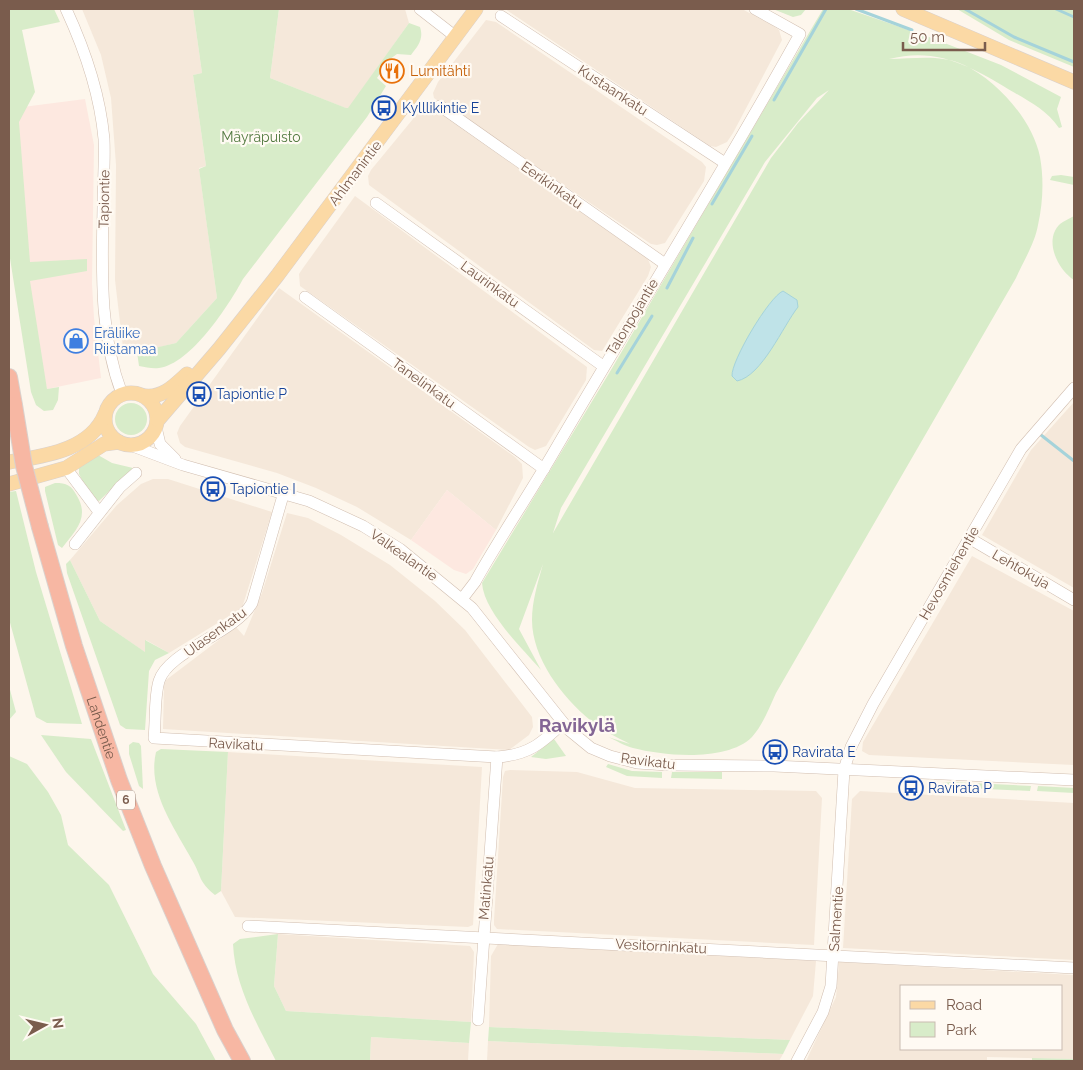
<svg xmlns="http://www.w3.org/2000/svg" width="1083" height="1070" font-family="Raleway,sans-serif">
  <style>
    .residential { fill: #f5e8da; fill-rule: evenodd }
    .commercial { fill: #fde8e0 }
    .green { fill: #d8ecc9; fill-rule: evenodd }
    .water { fill: #bfe3e8; stroke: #a5d3da }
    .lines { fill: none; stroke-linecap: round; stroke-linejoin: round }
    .stream { stroke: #a5d3da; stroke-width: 3 }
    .minor-casing { stroke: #d1beb0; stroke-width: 12 }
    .major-casing { stroke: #dad1cd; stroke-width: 15 }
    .highway-casing { stroke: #dad1cd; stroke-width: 18 }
    .minor { stroke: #fff; stroke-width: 11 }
    .major { stroke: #fbd9a5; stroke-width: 14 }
    .highway { stroke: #f7b7a3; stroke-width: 16 }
    .highway-bridge-casing { stroke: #dad1cd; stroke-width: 18; stroke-linecap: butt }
    .highway-bridge { stroke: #f7b7a3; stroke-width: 16 }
    .labels { text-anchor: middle; stroke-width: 4.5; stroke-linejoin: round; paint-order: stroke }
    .shield { fill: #fffaf3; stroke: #a28b7f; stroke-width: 1 }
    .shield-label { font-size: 12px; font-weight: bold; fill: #7a5c4d }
    .food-label { font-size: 14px; fill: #c56008; stroke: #fffaf3; text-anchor: start }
    .street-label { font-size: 14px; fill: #7a5c4d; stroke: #fffaf3 }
    .transit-label { font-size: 14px; fill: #164399; stroke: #fffaf3; text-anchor: start }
    .park-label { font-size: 14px; fill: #537a41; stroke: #fffaf3 }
    .shop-label { font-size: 14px; fill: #366cbe; stroke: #fffaf3; text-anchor: start }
    .district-label { font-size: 19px; font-weight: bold; fill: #846695; stroke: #fffaf3 }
  </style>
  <rect width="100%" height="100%" fill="#fdf6ec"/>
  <g class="residential">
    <path d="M82,9H193L202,73L193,75L206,166L199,168L217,298L176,343L124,356L115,280L116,165L111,98L101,55Z"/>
    <path d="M279,9H405L409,23L348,109L270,78Z"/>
    <path d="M505,9H742L772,25L779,30L782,40L733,133L727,142L716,147L710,146Z"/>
    <path d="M486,20L496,22L702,162L706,167L704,181L665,243L657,245L651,244L434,98L433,93L438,82Z"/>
    <path d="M422,108H431L438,112L648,259L651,267L648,276L602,351L594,350L369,185L368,176L371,170Z"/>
    <path d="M355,196L587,367L586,380L546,446L535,450L529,447L300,286L299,274L303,268Z"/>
    <path d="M279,288L515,457L522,464L523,478L496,530L447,490L411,540L357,507L316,488L277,473L185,447L180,443L177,433L180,426Z"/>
    <path d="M1074,402V588L982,535L1031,450Z"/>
    <path d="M153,479H168L272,512L242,608L169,653L146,640V653L100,621L70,560L117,505L141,484Z"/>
    <path d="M287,513L308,518L341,535L390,565L435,601L465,630L532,717L533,727L529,735L509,750L163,729L164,686L166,680L236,627L244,636L262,593Z"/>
    <path d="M972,556L1074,611V765L869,755L862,751L863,742Z"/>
    <path d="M228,752L482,767L473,925L468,927L235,917L221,891Z"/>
    <path d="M510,770L577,772L635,788L816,791L822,798L814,945L497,929L494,925V920L503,777L505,771Z"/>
    <path d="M860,791L1074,803V960L843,948L852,799Z"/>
    <path d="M278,934L470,946L474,952L471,1022L286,1011L274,986Z"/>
    <path d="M498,944L816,961L813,996L790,1040L489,1027L491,956Z"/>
    <path d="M839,962L1074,975V1059L987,1057V1061H806L836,997ZM902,986H1062V1049H902Z"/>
    <path d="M371,1037L469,1043L468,1061H370Z"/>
    <path d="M488,1041L783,1054L779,1061H487Z"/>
  </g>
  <g class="commercial">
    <path d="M85,99L94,145L92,284L94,318L101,378L47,389L30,307L15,108Z"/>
    <path d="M447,490L496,530L473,569L466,574L454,570L411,540Z"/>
  </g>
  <g class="green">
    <path d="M9,9H54L60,22L22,30L35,92L19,122L30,262L87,259V271L30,281L47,389L59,387L58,400L53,410L44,411L36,405L31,392L9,252Z"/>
    <path d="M193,9H279L270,78L346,108H348L409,23L420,27C424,39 418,46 411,55L397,54L390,59L377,78L386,86L367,117L243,279C229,305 191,364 159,368C152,369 146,367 139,366L137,352L176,343L217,298L199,169L206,166L193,75L202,73Z"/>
    <path d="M773,9H806L801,15L793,17Z"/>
    <path d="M823,9H848L929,37L1001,65L1061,97L1057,109L1062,127L1059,128C1047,111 1032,103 1015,93C974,68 938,46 889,59C914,59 940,54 964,65C998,81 1033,121 1040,157C1044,179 1043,203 1038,225C1035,243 1023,262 1016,278L776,693C769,708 763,725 752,737C727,762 664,756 633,748C624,746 616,740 608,737L630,744C616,737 602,730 590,720C562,697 532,658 532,620C532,601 538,582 543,564L519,629L541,670C522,648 484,612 482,583L608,375ZM829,90L798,123L771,158L553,533L561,508L765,162L817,98Z"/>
    <path d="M957,9H1074V67L1009,40Z"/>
    <path d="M1061,175L1074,177V185L1050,180L1052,176Z"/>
    <path d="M1074,216V280C1058,270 1043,240 1060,224C1064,221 1070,218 1074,216Z"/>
    <circle cx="131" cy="419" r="16"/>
    <path d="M98,455L112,463L133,468L99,501L91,498L79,474V468Z"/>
    <path d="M55,483C67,483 71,485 77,496C90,518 75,531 62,548L58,545L45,491V487Z"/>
    <path d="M16,491L36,572L82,724L47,723L36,717L9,619V492Z"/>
    <path d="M70,560L100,621L145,652V640L169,653L155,660L149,671L145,730L126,729L120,725L67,573L66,564Z"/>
    <path d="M9,686L16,712L9,720Z"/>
    <path d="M41,735L91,739L126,830L123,831L66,772Z"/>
    <path d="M554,739L566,756L546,759L531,757Z"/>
    <path d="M133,742L139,743L141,746L143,789L139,786L129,754V745Z"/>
    <path d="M161,749L228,752L221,891L215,895C198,881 202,877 192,860C174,827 147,791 156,752Z"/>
    <path d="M9,756L27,764L48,792L61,815L68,845L109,885L153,974L196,1024L216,1061H9Z"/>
    <path d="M608,764L632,771L662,772V778L627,776L606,767Z"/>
    <path d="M672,772H722V779L671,778Z"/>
    <path d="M952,782L1031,786L1030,791L943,787L942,783Z"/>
    <path d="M1038,786L1074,788V793L1037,791Z"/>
    <path d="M278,934L274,986L286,1011L471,1022L469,1043L371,1037L370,1061H276C257,1024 235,987 233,944L240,939Z"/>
    <path d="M489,1027L790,1040L783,1054L488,1041Z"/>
    <path d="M1032,1058L1074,1059V1061H1032Z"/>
  </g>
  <path class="water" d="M783,291L797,300L798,307C783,326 762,376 737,381L732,376C731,361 769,297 783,291Z"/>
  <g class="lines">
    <g class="stream">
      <path d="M856,9L912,30"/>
      <path d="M965,9L1014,37L1074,62"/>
      <path d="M1056,9L1074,17"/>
      <path d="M774,100L826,9"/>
      <path d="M712,204L752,136"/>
      <path d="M667,288L693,238"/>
      <path d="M617,373L652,316"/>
      <path d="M1041,435L1074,461"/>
    </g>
    <g class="minor-casing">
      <g id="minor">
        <path d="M66,9C85,50 100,94 104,139C105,162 103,184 103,207C102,271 99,333 122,394"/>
        <path d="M420,9L456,37"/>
        <path d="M501,16L725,163"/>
        <path d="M440,106L665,264"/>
        <path d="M376,203L603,366"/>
        <path d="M305,297L544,469"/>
        <path d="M156,427L160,444L175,459"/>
        <path d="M130,445L183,465L309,501L363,526L400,549L472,608L569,730L591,748L610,756L637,763L668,765L774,766L1074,780"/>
        <path d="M66,468L99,512"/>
        <path d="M284,492L252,603C235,633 168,651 159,681C154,698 156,720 154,738L497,757C528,755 541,744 563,723"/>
        <path d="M969,538L1074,600"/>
        <path d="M75,544L120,487L136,473"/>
        <path d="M462,599L475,582C500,537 529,495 555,450C636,311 722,175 800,34L755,9"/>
        <path d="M248,926L1074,968"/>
        <path d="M478,1020L497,757"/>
        <path d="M797,1061L823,1012L831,986L844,770L851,747L873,704L1021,449L1074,388"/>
      </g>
    </g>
    <g class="major-casing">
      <g id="major">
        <path d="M903,9L1074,82"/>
        <circle cx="131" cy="419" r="26"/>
        <path d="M145,396C163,398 175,385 187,374"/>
        <path d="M158,420L219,349L277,276L476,9"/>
        <path d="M9,462C43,456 90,451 105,414"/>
        <path d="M9,484L66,468L104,444L119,442"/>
      </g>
    </g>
    <g class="highway-casing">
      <g id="highway">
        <path d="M9,377L14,405"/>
        <path id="s1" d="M40,527L74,646L119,780L153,866L225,1030L242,1061"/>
      </g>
    </g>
    <use href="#minor" class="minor"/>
    <use href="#major" class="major"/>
    <use href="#highway" class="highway"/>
    <g class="highway-bridge-casing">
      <path id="highway-bridge" d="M14,405L24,466L40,527"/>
    </g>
    <use href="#highway-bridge" class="highway-bridge"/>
  </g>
  <defs>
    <g id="restaurant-ring" transform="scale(1.25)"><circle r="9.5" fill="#fffaf3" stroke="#e8710a" stroke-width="1.5"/><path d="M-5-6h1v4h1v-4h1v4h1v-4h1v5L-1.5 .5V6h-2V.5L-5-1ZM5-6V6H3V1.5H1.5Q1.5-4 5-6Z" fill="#e8710a"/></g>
    <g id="bus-ring" transform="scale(1.25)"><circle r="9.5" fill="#fffaf3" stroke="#1a4fb4" stroke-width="1.5"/><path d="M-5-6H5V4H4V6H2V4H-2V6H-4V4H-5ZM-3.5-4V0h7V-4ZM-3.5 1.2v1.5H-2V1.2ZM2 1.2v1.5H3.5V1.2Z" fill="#1a4fb4"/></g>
    <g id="shop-ring" transform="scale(1.25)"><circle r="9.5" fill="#fffaf3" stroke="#3f7fe0" stroke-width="1.5"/><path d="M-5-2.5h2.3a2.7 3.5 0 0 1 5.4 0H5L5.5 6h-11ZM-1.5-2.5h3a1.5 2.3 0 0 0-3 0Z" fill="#3f7fe0"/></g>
  </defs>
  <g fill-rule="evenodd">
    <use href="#restaurant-ring" x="392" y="71"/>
    <use href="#bus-ring" x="384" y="108"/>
    <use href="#shop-ring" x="76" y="341"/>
    <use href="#bus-ring" x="199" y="394"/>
    <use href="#bus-ring" x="213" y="489"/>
    <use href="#bus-ring" x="775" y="752"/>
    <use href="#bus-ring" x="911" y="788"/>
  </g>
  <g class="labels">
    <rect class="shield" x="117" y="790.5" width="18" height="19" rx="4"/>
    <g class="shield-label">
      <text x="126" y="804">6</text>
    </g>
    <g class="food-label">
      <text x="410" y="76">Lumitähti</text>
    </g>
    <g class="street-label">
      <text transform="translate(613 90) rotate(33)" y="5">Kustaankatu</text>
      <text transform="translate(355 173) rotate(-53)" y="5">Ahlmanintie</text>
      <text transform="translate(552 185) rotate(35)" y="5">Eerikinkatu</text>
      <text transform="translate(104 199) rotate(-89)" y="5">Tapiontie</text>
      <text transform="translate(490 284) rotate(36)" y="5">Laurinkatu</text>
      <text transform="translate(632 317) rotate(-59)" y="5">Talonpojantie</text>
      <text transform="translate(424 383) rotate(36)" y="5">Tanelinkatu</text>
      <text transform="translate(404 555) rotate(35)" y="5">Valkealantie</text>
      <text transform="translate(1021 569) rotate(30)" y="5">Lehtokuja</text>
      <text transform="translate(949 573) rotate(-60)" y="5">Hevosmiehentie</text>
      <text transform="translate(215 632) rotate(-36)" y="5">Ulasenkatu</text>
      <text dy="5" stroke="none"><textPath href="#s1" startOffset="210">Lahdentie</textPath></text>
      <text transform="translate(236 744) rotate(3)" y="5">Ravikatu</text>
      <text transform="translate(648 761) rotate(7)" y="5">Ravikatu</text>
      <text transform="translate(486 888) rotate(-85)" y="5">Matinkatu</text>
      <text transform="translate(836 919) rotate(-86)" y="5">Salmentie</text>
      <text transform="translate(661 946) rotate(3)" y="5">Vesitorninkatu</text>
    </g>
    <g class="transit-label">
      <text x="402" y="113">Kylllikintie E</text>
      <text x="216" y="399">Tapiontie P</text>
      <text x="230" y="494">Tapiontie I</text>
      <text x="792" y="757">Ravirata E</text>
      <text x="928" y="793">Ravirata P</text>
    </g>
    <g class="park-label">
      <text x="261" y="142">Mäyräpuisto</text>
    </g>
    <g class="shop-label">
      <text x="94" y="338">Eräliike<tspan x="94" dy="16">Riistamaa</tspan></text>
    </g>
    <g class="district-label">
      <text x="577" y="732">Ravikylä</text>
    </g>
  </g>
  <rect width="1083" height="1070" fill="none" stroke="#7a5c4d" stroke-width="20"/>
  <rect x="900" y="985" width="162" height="65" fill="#fffaf3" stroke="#cabbb1"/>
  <rect x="910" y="1001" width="25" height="8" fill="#fbd9a5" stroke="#cabbb1"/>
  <text x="946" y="1010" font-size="15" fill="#7a5c4d">Road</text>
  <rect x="910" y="1022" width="25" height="15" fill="#d8ecc9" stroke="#cabbb1"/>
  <text x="946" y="1035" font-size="15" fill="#7a5c4d">Park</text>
  <g transform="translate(45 1025) rotate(82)" stroke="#fffaf3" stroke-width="4" paint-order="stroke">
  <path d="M0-4L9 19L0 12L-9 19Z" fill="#7a5c4d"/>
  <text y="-8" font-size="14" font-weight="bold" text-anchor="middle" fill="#7a5c4d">N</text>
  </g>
  <path d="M903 42v8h82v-8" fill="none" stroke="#7a5c4d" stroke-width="2.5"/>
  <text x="910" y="42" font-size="15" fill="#7a5c4d" stroke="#fffaf3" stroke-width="4" paint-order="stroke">50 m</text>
</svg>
